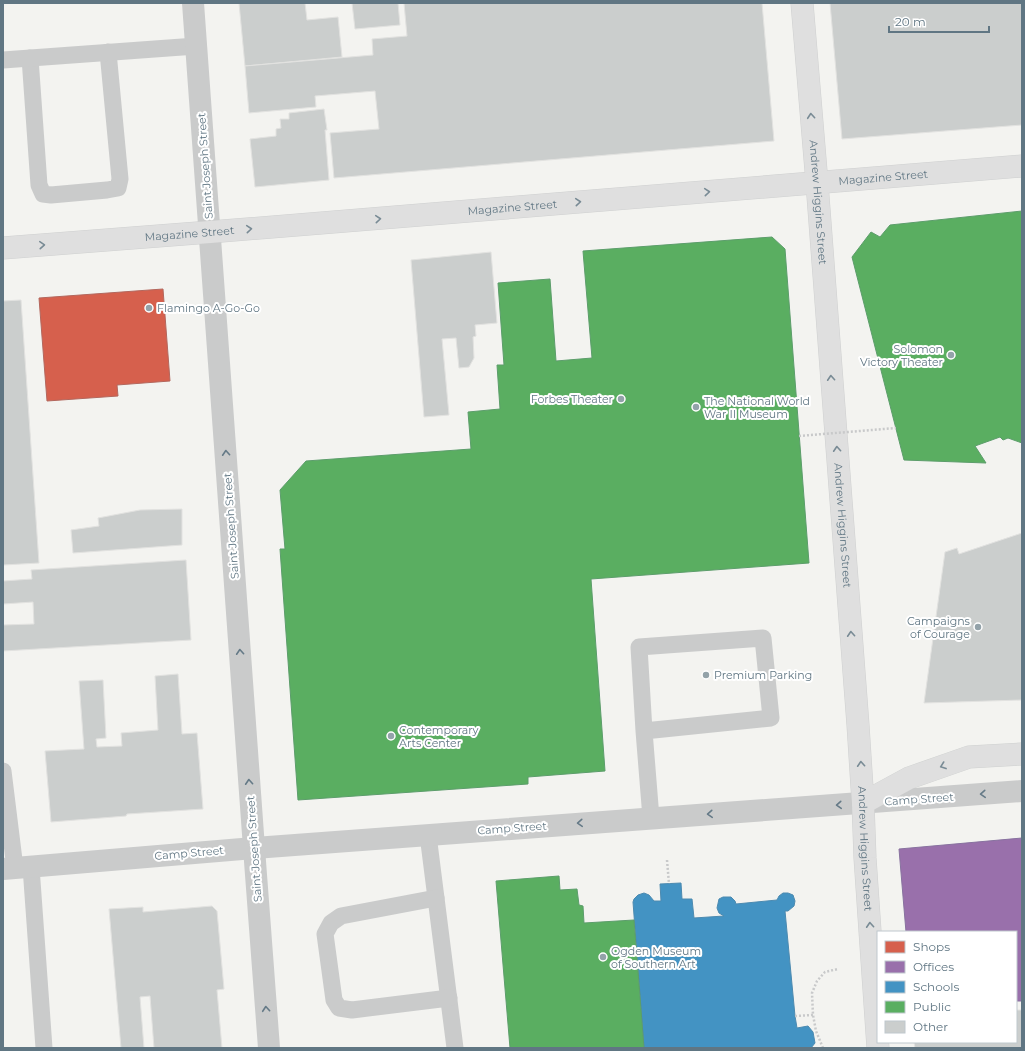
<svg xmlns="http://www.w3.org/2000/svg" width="1025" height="1051" font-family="Montserrat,sans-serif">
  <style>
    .shops { fill: #d6604d; stroke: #b3675d }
    .offices { fill: #9970ab; stroke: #88729f }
    .schools { fill: #4393c3; stroke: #4c8ab0 }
    .public { fill: #5aae61; stroke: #5c9d6b }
    .building { fill: #cbcecd; stroke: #e2e2e0 }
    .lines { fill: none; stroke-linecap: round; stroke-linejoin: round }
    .secondary-casing { stroke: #cfd0d0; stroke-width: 23 }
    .highway-casing { stroke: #cfd1d0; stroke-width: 23 }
    .path { stroke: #c8c9ca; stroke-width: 2.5; stroke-dasharray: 2 2; stroke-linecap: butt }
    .lane { stroke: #cacbcb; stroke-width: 17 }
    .street { stroke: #cacbcb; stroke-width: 22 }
    .secondary { stroke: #dfdfdf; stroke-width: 22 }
    .highway { stroke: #dfdfdf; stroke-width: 22 }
    .path-bridge { stroke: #c8c9ca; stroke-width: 2.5; stroke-dasharray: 2 2; stroke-linecap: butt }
    .oneway { stroke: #798b95 }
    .oneway2 { stroke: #657a87 }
    .poi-dot { fill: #93a2a9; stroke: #fff; stroke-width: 1.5 }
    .labels { text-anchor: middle; stroke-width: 4; stroke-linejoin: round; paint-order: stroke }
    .street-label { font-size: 11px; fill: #607683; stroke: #fff }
    .poi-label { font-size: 11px; fill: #607683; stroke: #fff; text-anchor: start }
  </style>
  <rect width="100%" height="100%" fill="#f3f3f0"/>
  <path class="shops" d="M163,289L170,381L117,385L118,396L47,401L39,298Z"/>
  <path class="offices" d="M1022,838V1001H1016V932H906L899,849Z"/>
  <path class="schools" d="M681,883L682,899H692L694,918L724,916L719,913L717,908L719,899L723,897H731L735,901L736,904L777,900L779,896L783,893H788L793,895L795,901L794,906L788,911H785L795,1016L797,1028L808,1026L813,1032L815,1043L811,1048H644L633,902L634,899L638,895L644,893L649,895L654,901H661L660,884Z"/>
  <g class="public">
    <path d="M1022,211V443L1008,438L1003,440L1000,437L975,446L986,463L904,460L852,257L871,232L880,237L890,225Z"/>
    <path d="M772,237L785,249L809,563L591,579L605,771L528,777V784L298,800L280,549H285L280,490L306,461L471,449L468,412L500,409L497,365H504L498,283L550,279L556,361L592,358L583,251Z"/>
    <path d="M559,876L560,890L577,889L579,905L583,906L584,923L634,920L644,1048H510L496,881Z"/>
  </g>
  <g class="building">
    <path d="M239,3H305L307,20L338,17L342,57L245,66Z"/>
    <path d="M352,3H398L400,25L355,29Z"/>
    <path d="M404,3H762L774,141L334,178L330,133L379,129L375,91L315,96L316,107L249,113L245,66L373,55L372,39L407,36Z"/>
    <path d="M830,3H1022V125L842,139Z"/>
    <path d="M324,109L327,130H325L329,180L255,187L250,139L276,136V129L281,128L280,119H289V113Z"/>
    <path d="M491,252L497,323L475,325L476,336L473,337L474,358L469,367L459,368L456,338L442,339L449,415L424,417L411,260Z"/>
    <path d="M21,300L39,563L3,565V301Z"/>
    <path d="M182,509V545L73,553L71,530L99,526L98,518L140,510Z"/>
    <path d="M1022,533V700L924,703L945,552L957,548L959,554Z"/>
    <path d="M186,560L191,640L3,651V625L34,624L33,602L3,604V581L32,579L31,570Z"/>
    <path d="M178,674L182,734L197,733L203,809L127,814L126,816L51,822L45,751L84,749L79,681L103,680L106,738L96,739L97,747L122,746L121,733L158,730L155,676Z"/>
    <path d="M212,906L217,911L224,989L217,990L222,1048H154L150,996L140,997L144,1048H121L109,909L143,907V912Z"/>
    <path d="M1016,1010H1022V1048H915L914,1042H1016Z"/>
  </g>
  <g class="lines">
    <g class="secondary-casing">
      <g id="secondary">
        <path id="s1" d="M802,3L817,183L858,725L863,803L865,858L878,1048"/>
        <path id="s2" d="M3,248L210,232L1022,166"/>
      </g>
    </g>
    <g class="highway-casing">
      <path id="highway" d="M863,803L909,778L969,757L1022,754"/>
    </g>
    <g class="path">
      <path d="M667,860L669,884"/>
      <path d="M795,1016L813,1015"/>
      <path d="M823,1048L816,1031L813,1015L812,993L817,981L825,972L838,969"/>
    </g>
    <g class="lane">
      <path d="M30,58L39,185L43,194L51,195L107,190L118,188L120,179L108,52"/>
      <path d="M3,60L196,46"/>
      <path d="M644,731L771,718L763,638L639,647L644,731L651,818"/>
      <path d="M3,771L15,868"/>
      <path d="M428,835L455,1048"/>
      <path d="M31,867L44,1048"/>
      <path d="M436,898L341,916L331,923L325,934L334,1000L339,1008L352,1010L449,998"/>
    </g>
    <g class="street">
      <path d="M193,3L254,848L269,1048"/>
      <path d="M3,869L254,848L1022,791"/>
    </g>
    <use href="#secondary" class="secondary"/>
    <use href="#highway" class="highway"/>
    <path class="path-bridge" d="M799,436L896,428"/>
  </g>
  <defs><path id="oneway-chevron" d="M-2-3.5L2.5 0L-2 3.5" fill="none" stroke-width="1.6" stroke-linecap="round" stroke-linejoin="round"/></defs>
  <g class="oneway">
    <use href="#oneway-chevron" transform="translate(811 116) rotate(-95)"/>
    <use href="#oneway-chevron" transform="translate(707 192) rotate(-5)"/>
    <use href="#oneway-chevron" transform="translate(578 202) rotate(-5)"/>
    <use href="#oneway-chevron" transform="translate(378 219) rotate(-5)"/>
    <use href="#oneway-chevron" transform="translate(249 229) rotate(-5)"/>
    <use href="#oneway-chevron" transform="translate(42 245) rotate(-4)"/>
    <use href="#oneway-chevron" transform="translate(831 378) rotate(-94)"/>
    <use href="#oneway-chevron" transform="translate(837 449) rotate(-94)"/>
    <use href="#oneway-chevron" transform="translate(851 634) rotate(-94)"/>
    <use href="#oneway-chevron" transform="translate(861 764) rotate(-94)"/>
    <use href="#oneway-chevron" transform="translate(943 766) rotate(160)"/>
    <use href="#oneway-chevron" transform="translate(870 925) rotate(-94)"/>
  </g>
  <g class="oneway2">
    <use href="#oneway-chevron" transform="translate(226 453) rotate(-94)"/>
    <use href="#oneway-chevron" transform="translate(240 652) rotate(-94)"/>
    <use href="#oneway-chevron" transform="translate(249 782) rotate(-94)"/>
    <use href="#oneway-chevron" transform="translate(983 794) rotate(176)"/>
    <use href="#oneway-chevron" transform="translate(839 805) rotate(176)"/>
    <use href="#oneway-chevron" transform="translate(710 814) rotate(176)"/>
    <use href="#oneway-chevron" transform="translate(580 823) rotate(176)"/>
    <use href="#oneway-chevron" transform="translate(266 1009) rotate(-95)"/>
  </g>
  <g class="poi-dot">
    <circle cx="149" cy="308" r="4"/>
    <circle cx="951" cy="355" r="4"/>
    <circle cx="621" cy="399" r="4"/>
    <circle cx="696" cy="407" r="4"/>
    <circle cx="978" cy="627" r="4"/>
    <circle cx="706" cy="675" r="4"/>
    <circle cx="391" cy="736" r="4"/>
    <circle cx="603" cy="957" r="4"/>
  </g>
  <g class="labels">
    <g class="street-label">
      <text transform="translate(205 166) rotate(-94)" y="4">Saint Joseph Street</text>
      <text dy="4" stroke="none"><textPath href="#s2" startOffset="883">Magazine Street</textPath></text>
      <text dy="4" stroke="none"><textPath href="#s1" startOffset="200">Andrew Higgins Street</textPath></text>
      <text dy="4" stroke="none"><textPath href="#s2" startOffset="511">Magazine Street</textPath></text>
      <text dy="4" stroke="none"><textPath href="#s2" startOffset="187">Magazine Street</textPath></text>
      <text dy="4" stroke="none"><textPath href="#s1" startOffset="524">Andrew Higgins Street</textPath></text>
      <text transform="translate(231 526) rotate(-94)" y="4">Saint Joseph Street</text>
      <text transform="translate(919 799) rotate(-4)" y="4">Camp Street</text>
      <text transform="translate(512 828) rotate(-4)" y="4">Camp Street</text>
      <text dy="4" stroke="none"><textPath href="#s1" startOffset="848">Andrew Higgins Street</textPath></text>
      <text transform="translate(254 849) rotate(-94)" y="4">Saint Joseph Street</text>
      <text transform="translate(189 853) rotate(-5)" y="4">Camp Street</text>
    </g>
    <g class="poi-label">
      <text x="157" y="312">Flamingo A-Go-Go</text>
      <text x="943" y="353" text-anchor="end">Solomon<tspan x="943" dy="13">Victory Theater</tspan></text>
      <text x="613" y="403" text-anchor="end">Forbes Theater</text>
      <text x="704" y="405">The National World<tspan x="704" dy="13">War II Museum</tspan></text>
      <text x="970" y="625" text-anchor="end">Campaigns<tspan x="970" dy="13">of Courage</tspan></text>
      <text x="714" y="679">Premium Parking</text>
      <text x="399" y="734">Contemporary<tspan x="399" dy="13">Arts Center</tspan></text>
      <text x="611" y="955">Ogden Museum<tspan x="611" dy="13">of Southern Art</tspan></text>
    </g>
  </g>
  <rect width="1025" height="1051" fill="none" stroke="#607683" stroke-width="8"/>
  <rect x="877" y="931" width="140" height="112" fill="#ffffff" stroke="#bfc8cd"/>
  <rect x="885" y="941" width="20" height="12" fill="#d6604d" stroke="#bfc8cd"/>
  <text x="913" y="951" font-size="12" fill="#607683">Shops</text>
  <rect x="885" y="961" width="20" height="12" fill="#9970ab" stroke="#bfc8cd"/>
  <text x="913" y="971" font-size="12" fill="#607683">Offices</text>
  <rect x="885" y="981" width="20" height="12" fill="#4393c3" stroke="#bfc8cd"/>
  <text x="913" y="991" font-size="12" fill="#607683">Schools</text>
  <rect x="885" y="1001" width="20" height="12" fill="#5aae61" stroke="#bfc8cd"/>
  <text x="913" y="1011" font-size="12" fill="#607683">Public</text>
  <rect x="885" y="1021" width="20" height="12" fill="#cbcecd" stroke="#bfc8cd"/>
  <text x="913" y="1031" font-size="12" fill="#607683">Other</text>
  <path d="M889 26v6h100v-6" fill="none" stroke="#607683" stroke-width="2"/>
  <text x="895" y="26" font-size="12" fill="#607683" stroke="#ffffff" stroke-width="3" paint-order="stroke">20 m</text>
</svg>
